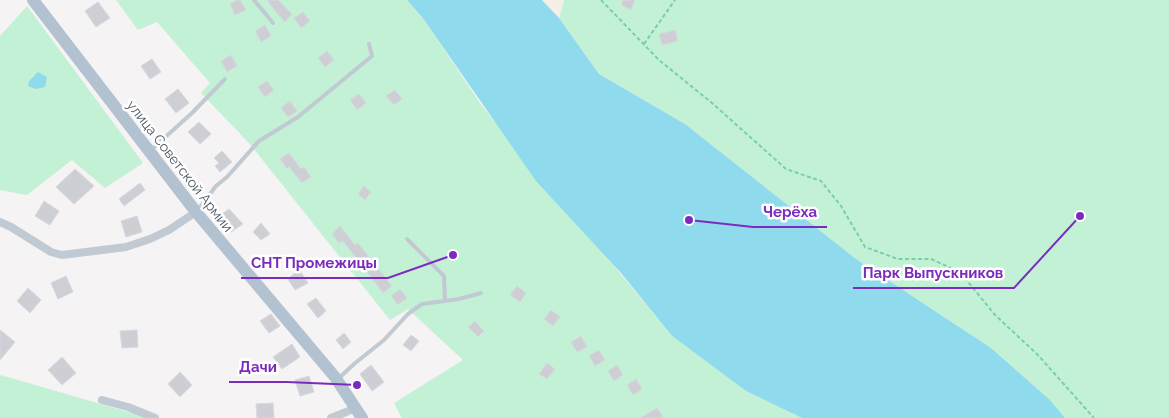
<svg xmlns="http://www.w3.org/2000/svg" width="1169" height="418" font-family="Raleway,sans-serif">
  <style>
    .green { fill: #c3f1d5 }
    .sand { fill: #f5f0e5 }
    .water { fill: #90daee }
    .building { fill: #cdcfd5; stroke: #d7d9de }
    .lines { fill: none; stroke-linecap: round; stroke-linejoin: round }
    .path { stroke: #7ad0a6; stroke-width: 2; stroke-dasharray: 4 2.5; stroke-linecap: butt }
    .lane { stroke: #c1cad2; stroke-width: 4 }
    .street { stroke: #c1cad2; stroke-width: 8 }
    .primary { stroke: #b3c2d1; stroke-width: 12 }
    .labels { text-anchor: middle; stroke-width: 5; stroke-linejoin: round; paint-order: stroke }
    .street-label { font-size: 14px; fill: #4a5661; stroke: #fff }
    .leader { fill: none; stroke: #7b2cbf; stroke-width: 2 }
    .callout-dot { fill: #7b2cbf; stroke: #fff; stroke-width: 2 }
    .callout-label { font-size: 15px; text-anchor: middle; font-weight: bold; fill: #7b2cbf; stroke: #fff; stroke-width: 5; stroke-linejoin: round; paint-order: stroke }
  </style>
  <rect width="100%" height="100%" fill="#f5f3f3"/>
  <g class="green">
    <path d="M116,0H407L422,17L482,106L672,336L746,391L802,418H402L394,403L463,360L408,309L390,320L249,143L201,93L210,83L157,22L138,30Z"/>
    <path d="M564,0H1169V418H1065L1050,400L991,348L856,259L685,124L599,74L559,18Z"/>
    <path d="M27,6L143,163L105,188L72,160L27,195L0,190V36Z"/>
    <path d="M0,375L18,380L149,418H0Z"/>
  </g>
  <path class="sand" d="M542,0H564L559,18Z"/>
  <g class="water">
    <path d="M407,0H542L559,18L599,74L685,124L856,259L991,348L1050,400L1065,418H802L746,391L672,336L621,273L536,181L422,17Z"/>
    <path d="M38,72L47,77L45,87L36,89L28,86L29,81Z"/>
  </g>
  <g class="building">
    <path d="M237,0H240L246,10L235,15L230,4Z"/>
    <path d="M267,0H278L292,14L285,22L275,11Z"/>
    <path d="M623,0H635L631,10L621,5Z"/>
    <path d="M98,2L110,18L96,27L85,11Z"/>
    <path d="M303,12L310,21L301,28L294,18Z"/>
    <path d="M265,25L271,36L261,42L255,31Z"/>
    <path d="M675,30L678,41L662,45L659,34Z"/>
    <path d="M327,51L334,60L325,67L318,58Z"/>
    <path d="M231,55L237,66L227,72L221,61Z"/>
    <path d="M152,59L161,72L150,79L141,66Z"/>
    <path d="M267,81L274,90L265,97L258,87Z"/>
    <path d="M178,89L189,103L176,113L165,99Z"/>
    <path d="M395,90L402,99L394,105L386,96Z"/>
    <path d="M359,94L366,103L357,110L350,100Z"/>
    <path d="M290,101L297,111L288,117L281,108Z"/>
    <path d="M199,122L211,134L200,144L188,132Z"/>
    <path d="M222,151L232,162L220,172L215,166L219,163L214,158Z"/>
    <path d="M289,153L301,169L304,167L311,177L302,183L289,167L287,169L280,159Z"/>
    <path d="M75,169L94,186L74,204L56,187Z"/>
    <path d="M140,183L145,190L124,206L119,199Z"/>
    <path d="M364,186L371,192L365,200L358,194Z"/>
    <path d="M44,201L59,211L50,225L35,216Z"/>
    <path d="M229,209L243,224L231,232L219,216Z"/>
    <path d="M137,216L142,232L126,237L121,221Z"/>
    <path d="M261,223L270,234L261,240L253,232Z"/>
    <path d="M340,226L355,245L358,243L392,286L383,293L343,241L339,243L332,234Z"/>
    <path d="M299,269L308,283L295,290L288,279Z"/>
    <path d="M66,276L73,292L58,299L51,283Z"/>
    <path d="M517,286L526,293L520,302L510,295Z"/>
    <path d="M28,288L41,300L30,313L17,301Z"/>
    <path d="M400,289L407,298L398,305L391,296Z"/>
    <path d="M316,298L326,311L318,318L307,304Z"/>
    <path d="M551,310L560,317L553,326L544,319Z"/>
    <path d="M271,314L280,326L269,333L260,321Z"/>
    <path d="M475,321L484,331L478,337L468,327Z"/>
    <path d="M0,330L15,342L0,360Z"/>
    <path d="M137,330L138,347L122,348L120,331Z"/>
    <path d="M344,333L351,342L343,349L336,340Z"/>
    <path d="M411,335L419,341L411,351L403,345Z"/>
    <path d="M581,336L587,347L577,352L571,342Z"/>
    <path d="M292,344L300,357L282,369L273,357Z"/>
    <path d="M599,350L605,360L595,366L589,356Z"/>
    <path d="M62,357L76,373L62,385L48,370Z"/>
    <path d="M547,363L555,369L547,379L539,374Z"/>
    <path d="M371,365L384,382L372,391L360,374Z"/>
    <path d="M617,365L623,375L614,381L608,371Z"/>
    <path d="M180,372L192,385L180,397L168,384Z"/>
    <path d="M309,376L314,392L300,396L295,380Z"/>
    <path d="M636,379L642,389L633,395L627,385Z"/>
    <path d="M273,403L274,418H257L256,404Z"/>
    <path d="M657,408L664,418H640Z"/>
  </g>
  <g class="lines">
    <g class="path">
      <path d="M601,0L659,60L712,103L786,169L821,181L841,206L865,247L898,259H931L960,272L995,315L1037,354L1094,418"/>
      <path d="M644,44L675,0"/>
    </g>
    <g class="lane">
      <path d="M254,0L273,23"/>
      <path d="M151,150L192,113L225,79"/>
      <path d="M197,211L216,186L227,177L259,141L298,117L372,56L369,44"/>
      <path d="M407,239L444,276L445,301"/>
      <path d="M339,378L354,364L384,340L408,314L422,304L459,299L481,293"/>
    </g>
    <g class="street">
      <path d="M0,222L11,227L51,252L62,255L126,247L150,239L169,230L196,212"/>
      <path d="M102,400L128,407L155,418"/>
      <path d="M331,418L356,408"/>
    </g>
    <path class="primary" d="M33,0L196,212L335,377L362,418"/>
  </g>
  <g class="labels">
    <g class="street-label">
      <text transform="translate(180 166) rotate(52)" y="5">улица Советской Армии</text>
    </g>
  </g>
  <path class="leader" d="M689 220L753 227H827M453 255L388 278H241M1080 216L1014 288H853M357 385L287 382H229"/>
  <g class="callout-dot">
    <circle cx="689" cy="220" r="5"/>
    <circle cx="453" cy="255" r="5"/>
    <circle cx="1080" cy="216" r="5"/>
    <circle cx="357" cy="385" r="5"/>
  </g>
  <g class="callout-label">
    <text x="790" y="217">Черёха</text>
    <text x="314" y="268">СНТ Промежицы</text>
    <text x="933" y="278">Парк Выпускников</text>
    <text x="258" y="372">Дачи</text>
  </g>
</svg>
